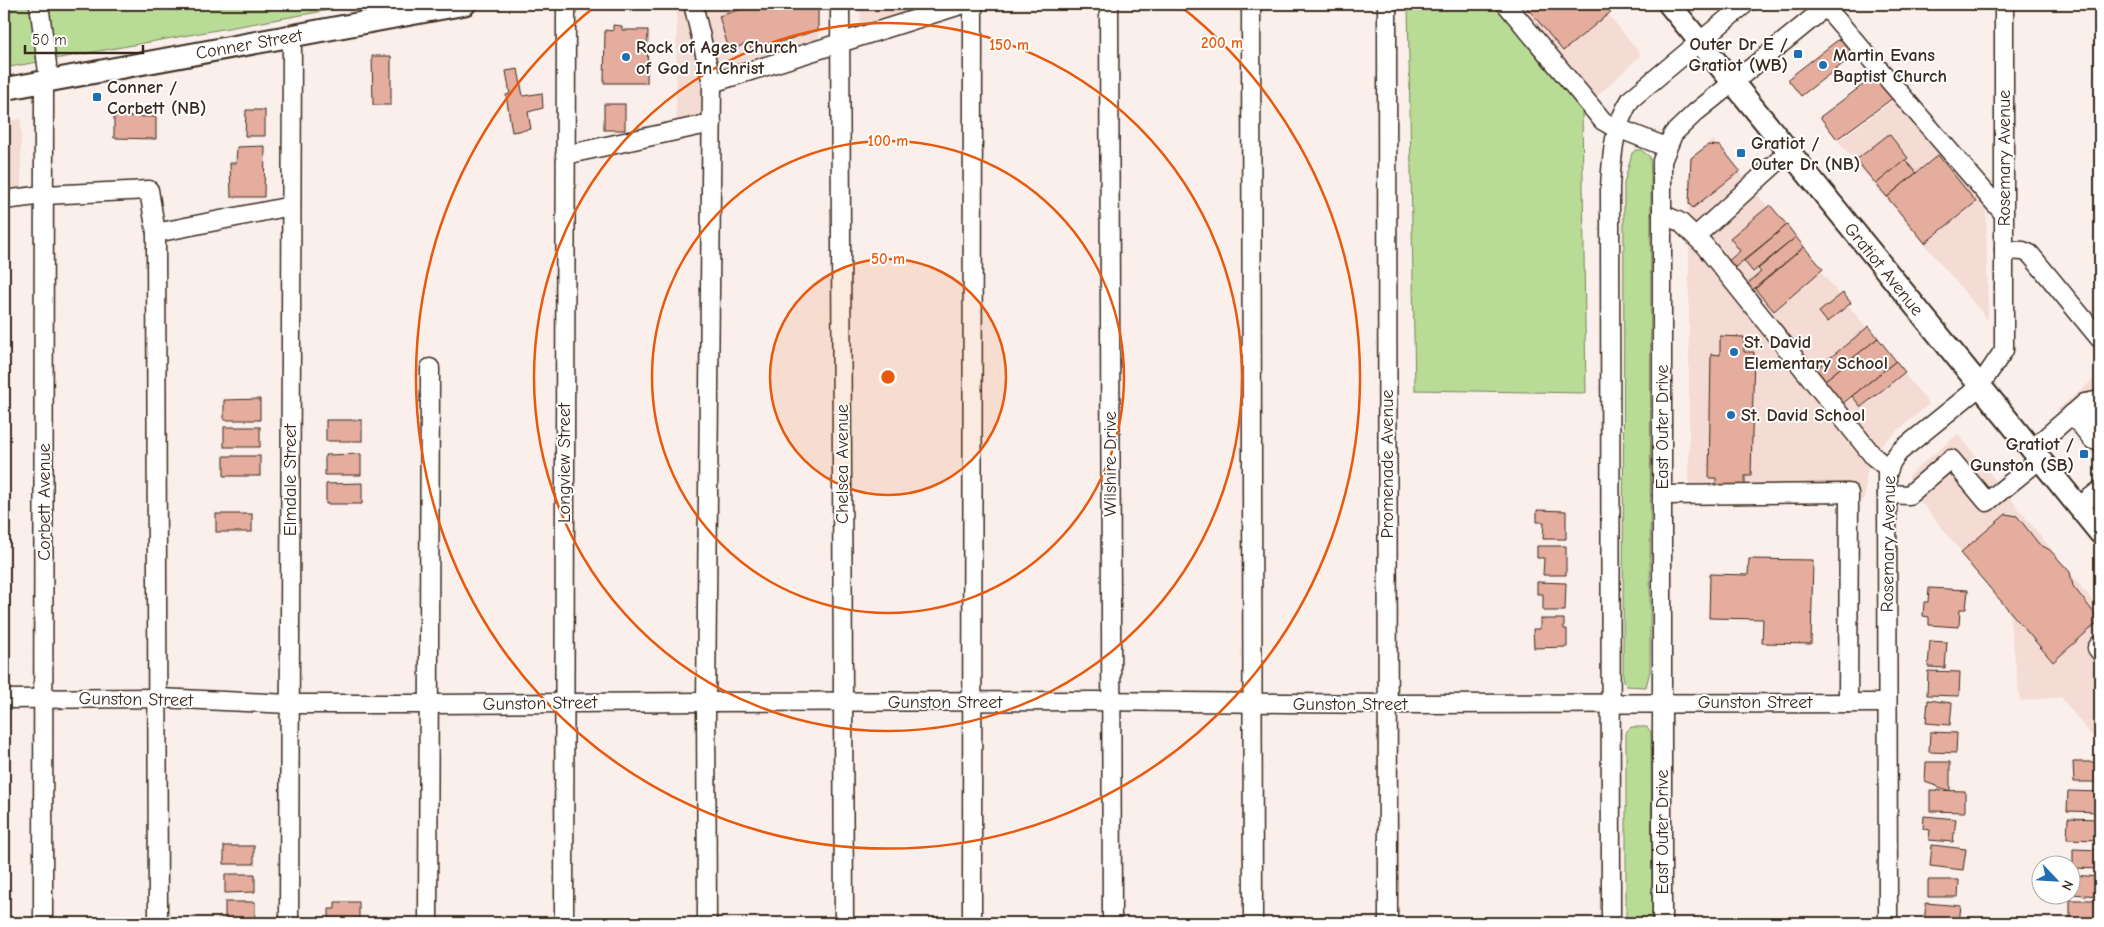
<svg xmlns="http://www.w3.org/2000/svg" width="2104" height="927" font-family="'Comic Neue',sans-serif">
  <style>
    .built { fill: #f4dbd4 }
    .green { fill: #b8dc96; stroke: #7a835a }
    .building { fill: #e5ad9d; stroke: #3b2a1e }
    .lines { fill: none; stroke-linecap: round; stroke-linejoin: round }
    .minor-casing { stroke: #3b2a1e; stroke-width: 21 }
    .major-casing { stroke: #3b2a1e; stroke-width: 25 }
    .minor { stroke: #fff; stroke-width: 18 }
    .major { stroke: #fff; stroke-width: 21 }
    .ring { fill: none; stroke: #e8590c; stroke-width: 2.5 }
    .poi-dot { fill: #1f6fb2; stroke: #fff; stroke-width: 2 }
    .labels { text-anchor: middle; stroke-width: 4; stroke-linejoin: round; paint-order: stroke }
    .street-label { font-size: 18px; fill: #3b2a1e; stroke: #fff }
    .poi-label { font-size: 18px; font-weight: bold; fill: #3b2a1e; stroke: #fff; text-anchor: start }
    .centre { fill: #e8590c; stroke: #fff; stroke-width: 2.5 }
    .ring-label { font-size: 15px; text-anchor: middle; font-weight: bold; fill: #e8590c; stroke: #fff; stroke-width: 4; stroke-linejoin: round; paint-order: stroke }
  </style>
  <rect width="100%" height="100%" fill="#faefeb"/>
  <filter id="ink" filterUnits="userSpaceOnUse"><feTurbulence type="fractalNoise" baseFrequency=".02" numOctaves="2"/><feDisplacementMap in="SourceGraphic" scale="10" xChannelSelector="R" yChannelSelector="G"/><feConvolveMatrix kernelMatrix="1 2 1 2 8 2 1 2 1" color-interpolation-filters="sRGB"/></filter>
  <g filter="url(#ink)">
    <g class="built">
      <path d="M677,4H819V45L706,81L704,119L676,124Z"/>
      <path d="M860,4H954L861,31Z"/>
      <path d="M1516,4H1600L1641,55L1593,100Z"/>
      <path d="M1895,99L1986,208L1988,320L1838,141Z"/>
      <path d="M21,119V193L4,195V122Z"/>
      <path d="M1713,140L1929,404L1876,449L1688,217L1690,158Z"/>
      <path d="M1689,242L1868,463L1864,500L1689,502Z"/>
      <path d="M2100,374V463L2057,410Z"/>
      <path d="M1958,434L2100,610V746L2061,697L2020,701L2009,611L1909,487V475Z"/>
    </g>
    <g class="green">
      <path d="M4,4H363L4,68Z"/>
      <path d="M1408,4H1494L1582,110L1586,393L1415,390Z"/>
      <path d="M1636,150H1641L1650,157L1651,177L1650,671L1646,687L1626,686L1623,677L1624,183L1632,153Z"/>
      <path d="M1631,727H1647L1651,732L1652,923H1626V732Z"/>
    </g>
    <g class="building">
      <path d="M747,4H818V30L752,51L749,43L729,50L719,16L748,7Z"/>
      <rect x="907" y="4" width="28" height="7"/>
      <path d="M1524,4H1606L1612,11L1563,51Z"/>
      <path d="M613,25L622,26V30H648L647,83H604L605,30L613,31Z"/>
      <path d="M1843,36L1857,53L1801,96L1789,81V78Z"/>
      <path d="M372,56H391V105H373Z"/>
      <path d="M518,69L523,96L542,93L543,108L528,112L531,129L512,132L506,95L510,94L506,71Z"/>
      <path d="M1876,75L1893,98L1837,139L1820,117Z"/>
      <rect x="604" y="104" width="21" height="26"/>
      <path d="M246,110H265V136H245Z"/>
      <path d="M114,116L156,117V139L114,138Z"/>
      <path d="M4,124H7V172L4,173Z"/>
      <path d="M1889,134L1908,158L1876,184L1856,160Z"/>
      <path d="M1708,145L1720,146L1740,171L1693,208L1689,204L1691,158Z"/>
      <path d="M265,146L264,197H231L230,163H236L237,147Z"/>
      <path d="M1938,155L1976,202L1925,243L1887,197Z"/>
      <path d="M1905,160L1916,173L1887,197L1876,184Z"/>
      <path d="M1770,205L1787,225L1733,269L1727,262L1740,251L1730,238Z"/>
      <path d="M1787,225L1796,237L1753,272L1744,261Z"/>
      <path d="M1796,237L1804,247L1750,292L1745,286L1761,272L1758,269Z"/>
      <path d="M1804,247L1823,269L1774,311L1755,289Z"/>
      <path d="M1843,293L1851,303L1827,322L1819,312Z"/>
      <path d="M1869,326L1878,338L1824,381L1815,370Z"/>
      <path d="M1720,336L1744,337V352H1754L1751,476H1745V493L1716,492V478H1709L1711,354L1720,355Z"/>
      <path d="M1878,338L1896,361L1842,404L1824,381Z"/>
      <path d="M1896,361L1905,372L1861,407L1852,396Z"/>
      <path d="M260,399V420H224V400Z"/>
      <rect x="326" y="420" width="36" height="21"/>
      <rect x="224" y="427" width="36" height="20"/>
      <path d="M2100,433V458L2088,443Z"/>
      <path d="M361,454V475H325V455Z"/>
      <rect x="224" y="456" width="36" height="20"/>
      <path d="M362,483V504H326V484Z"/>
      <path d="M1537,510L1566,511V539H1543L1544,522H1537Z"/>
      <rect x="216" y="514" width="36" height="18"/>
      <path d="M2006,514L2017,516L2039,544L2050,550L2070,572L2073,586L2098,618L2097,623L2053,662L1960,553Z"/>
      <path d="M1537,546H1566V575H1543L1544,558H1537Z"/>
      <path d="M1749,559L1813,560L1811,644L1762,643L1763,619L1709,618L1710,574L1748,575Z"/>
      <path d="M1537,582L1566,583L1565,611H1543V594H1537Z"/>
      <path d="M1929,588L1968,590L1966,609H1960L1959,627L1929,625V617L1923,616L1924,602H1928Z"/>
      <path d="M1540,619H1564V629H1567V647L1534,648L1533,629H1540Z"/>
      <path d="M1930,641L1947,642L1945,668L1928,667Z"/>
      <path d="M1928,671L1960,672L1959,696L1927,695Z"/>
      <path d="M1928,700L1952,703L1950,725L1926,723Z"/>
      <path d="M1930,732L1957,733L1956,753L1929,752Z"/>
      <path d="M1926,762H1950V791L1925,782Z"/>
      <path d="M2073,762H2099V782H2074Z"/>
      <path d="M1930,790L1965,791V812L1930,811Z"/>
      <path d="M2068,791L2100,792V812L2067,811Z"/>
      <path d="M1924,816L1956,819L1953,842L1929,840L1930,830L1923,829Z"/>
      <path d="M2068,818L2100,819V840L2067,839Z"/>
      <path d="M1932,845L1966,849L1963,870L1930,866Z"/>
      <rect x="224" y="846" width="30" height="18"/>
      <path d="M2073,849L2100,850V869L2073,868Z"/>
      <path d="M225,874H255V892L225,893Z"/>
      <path d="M2073,875L2100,877L2099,896L2072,894Z"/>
      <path d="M1928,880H1959L1958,897H1928Z"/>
      <rect x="2070" y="900" width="30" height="23"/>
      <rect x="225" y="902" width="30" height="18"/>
      <path d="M335,902H359V920H329V909H335Z"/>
      <path d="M1926,903L1961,906L1959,923H1924Z"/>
    </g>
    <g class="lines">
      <g class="minor-casing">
        <g id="minor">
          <path d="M39,4L49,80"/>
          <path d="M693,4L712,83L706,702L707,923"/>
          <path d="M840,4L844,923"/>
          <path d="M1109,4L1112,923"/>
          <path d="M1251,4L1253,923"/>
          <path d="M1387,4L1388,923"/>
          <path d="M1506,4L1603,121L1610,125L1666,147"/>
          <path d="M1824,5L2004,214"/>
          <path d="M712,83L964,4"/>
          <path d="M565,155L712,123"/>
          <path d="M4,200L44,195L149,190L156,233L291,206"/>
          <path d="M1662,214L1680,222L1704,245L1874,457L1889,469"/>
          <path d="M156,233L158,923"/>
          <path d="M1696,236L1788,152"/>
          <path d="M2004,250L2023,251L2030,254L2100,339"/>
          <path d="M2085,403L2100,422"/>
          <path d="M2072,414L2093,440"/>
          <path d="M2031,450L2085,403L2100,400"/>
          <path d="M1887,494L1909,495L1951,459L1987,502L2039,460"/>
          <path d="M1662,495L1849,493L1848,703"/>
          <path d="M2078,507L2100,490"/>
          <path d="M2100,644L2097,648L2100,652"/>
          <path d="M4,699L159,698L289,704H430L706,702L1092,701L1387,704L1887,703"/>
          <path d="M43,923L44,81"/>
          <path d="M289,923L292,36"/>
          <path d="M428,923L430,368"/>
          <path d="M564,923L566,4"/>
          <path d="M972,923L973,4"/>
          <path d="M1611,923L1610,187C1612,155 1613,127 1631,99L1745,4"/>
          <path d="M1662,923V161L1673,134L1696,112L1766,56L1815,16L1826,4"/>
          <path d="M1888,923L1887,473L1892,461L1899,452L1979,387L2004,350V4"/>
        </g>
      </g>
      <g class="major-casing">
        <g id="major">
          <path d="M1669,4L2100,533"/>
          <path d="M4,89L465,4"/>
        </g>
      </g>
      <use href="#minor" class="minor"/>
      <use href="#major" class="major"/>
    </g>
  </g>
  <circle cx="888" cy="377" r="118" fill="#e8590c" fill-opacity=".12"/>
  <g class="ring">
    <circle cx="888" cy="377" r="118"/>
    <circle cx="888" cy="377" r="236"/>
    <circle cx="888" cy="377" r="354"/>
    <path d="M1179 5A472 472 0 1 1 597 5"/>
  </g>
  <g class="poi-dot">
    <rect x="1793" y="49" width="10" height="10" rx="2.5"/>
    <circle cx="626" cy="57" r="5"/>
    <circle cx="1823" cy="65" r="5"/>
    <rect x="92" y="92" width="10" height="10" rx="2.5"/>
    <rect x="1736" y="148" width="10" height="10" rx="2.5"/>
    <circle cx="1734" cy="352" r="5"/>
    <circle cx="1731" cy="415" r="5"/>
    <rect x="2079" y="449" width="10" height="10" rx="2.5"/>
  </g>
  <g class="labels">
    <g class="street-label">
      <text transform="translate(249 44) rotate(-10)" y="6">Conner Street</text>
      <text transform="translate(2004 158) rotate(-90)" y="6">Rosemary Avenue</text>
      <text transform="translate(1884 269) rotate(51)" y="6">Gratiot Avenue</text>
      <text transform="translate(1662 427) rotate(-90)" y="6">East Outer Drive</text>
      <text transform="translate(564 463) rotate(-90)" y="6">Longview Street</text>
      <text transform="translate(842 464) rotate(-90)" y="6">Chelsea Avenue</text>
      <text transform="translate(1110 464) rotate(-90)" y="6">Wilshire Drive</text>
      <text transform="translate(1387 464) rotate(-90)" y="6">Promenade Avenue</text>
      <text transform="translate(290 480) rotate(-90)" y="6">Elmdale Street</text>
      <text transform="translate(44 502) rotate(-90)" y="6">Corbett Avenue</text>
      <text transform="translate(1888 544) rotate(-89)" y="6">Rosemary Avenue</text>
      <text transform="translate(136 699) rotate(1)" y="6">Gunston Street</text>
      <text x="945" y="708">Gunston Street</text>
      <text x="1755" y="708">Gunston Street</text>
      <text transform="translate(540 703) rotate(-1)" y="6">Gunston Street</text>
      <text x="1350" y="710">Gunston Street</text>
      <text transform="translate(1662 832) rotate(-90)" y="6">East Outer Drive</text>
    </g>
    <g class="poi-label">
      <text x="1788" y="50" text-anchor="end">Outer Dr E /<tspan x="1788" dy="21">Gratiot (WB)</tspan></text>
      <text x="636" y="53">Rock of Ages Church<tspan x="636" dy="21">of God In Christ</tspan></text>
      <text x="1833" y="61">Martin Evans<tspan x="1833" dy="21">Baptist Church</tspan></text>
      <text x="107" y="93">Conner /<tspan x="107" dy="21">Corbett (NB)</tspan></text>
      <text x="1751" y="149">Gratiot /<tspan x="1751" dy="21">Outer Dr (NB)</tspan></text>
      <text x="1744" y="348">St. David<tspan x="1744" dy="21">Elementary School</tspan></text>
      <text x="1741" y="421">St. David School</text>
      <text x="2074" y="450" text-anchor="end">Gratiot /<tspan x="2074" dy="21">Gunston (SB)</tspan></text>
    </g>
  </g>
  <circle cx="888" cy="377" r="8" class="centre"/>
  <g class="ring-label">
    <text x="1222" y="48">200 m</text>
    <text x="1009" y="50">150 m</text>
    <text x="888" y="146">100 m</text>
    <text x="888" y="264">50 m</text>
  </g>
  <rect width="2104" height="927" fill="none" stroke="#fff" stroke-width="20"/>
  <rect x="10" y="10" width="2084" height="907" fill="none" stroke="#3b2a1e" stroke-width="2" filter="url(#ink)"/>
  <g transform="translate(2056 880) rotate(115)"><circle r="24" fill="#ffffff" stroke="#b1aaa5"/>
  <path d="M0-4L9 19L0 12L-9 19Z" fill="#1f6fb2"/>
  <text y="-8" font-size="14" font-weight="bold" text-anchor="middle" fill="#3b2a1e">N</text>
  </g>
  <path d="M25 45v8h118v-8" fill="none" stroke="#3b2a1e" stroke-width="2.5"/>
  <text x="32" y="45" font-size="15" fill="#3b2a1e" stroke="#ffffff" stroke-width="4" paint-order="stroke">50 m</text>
</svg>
